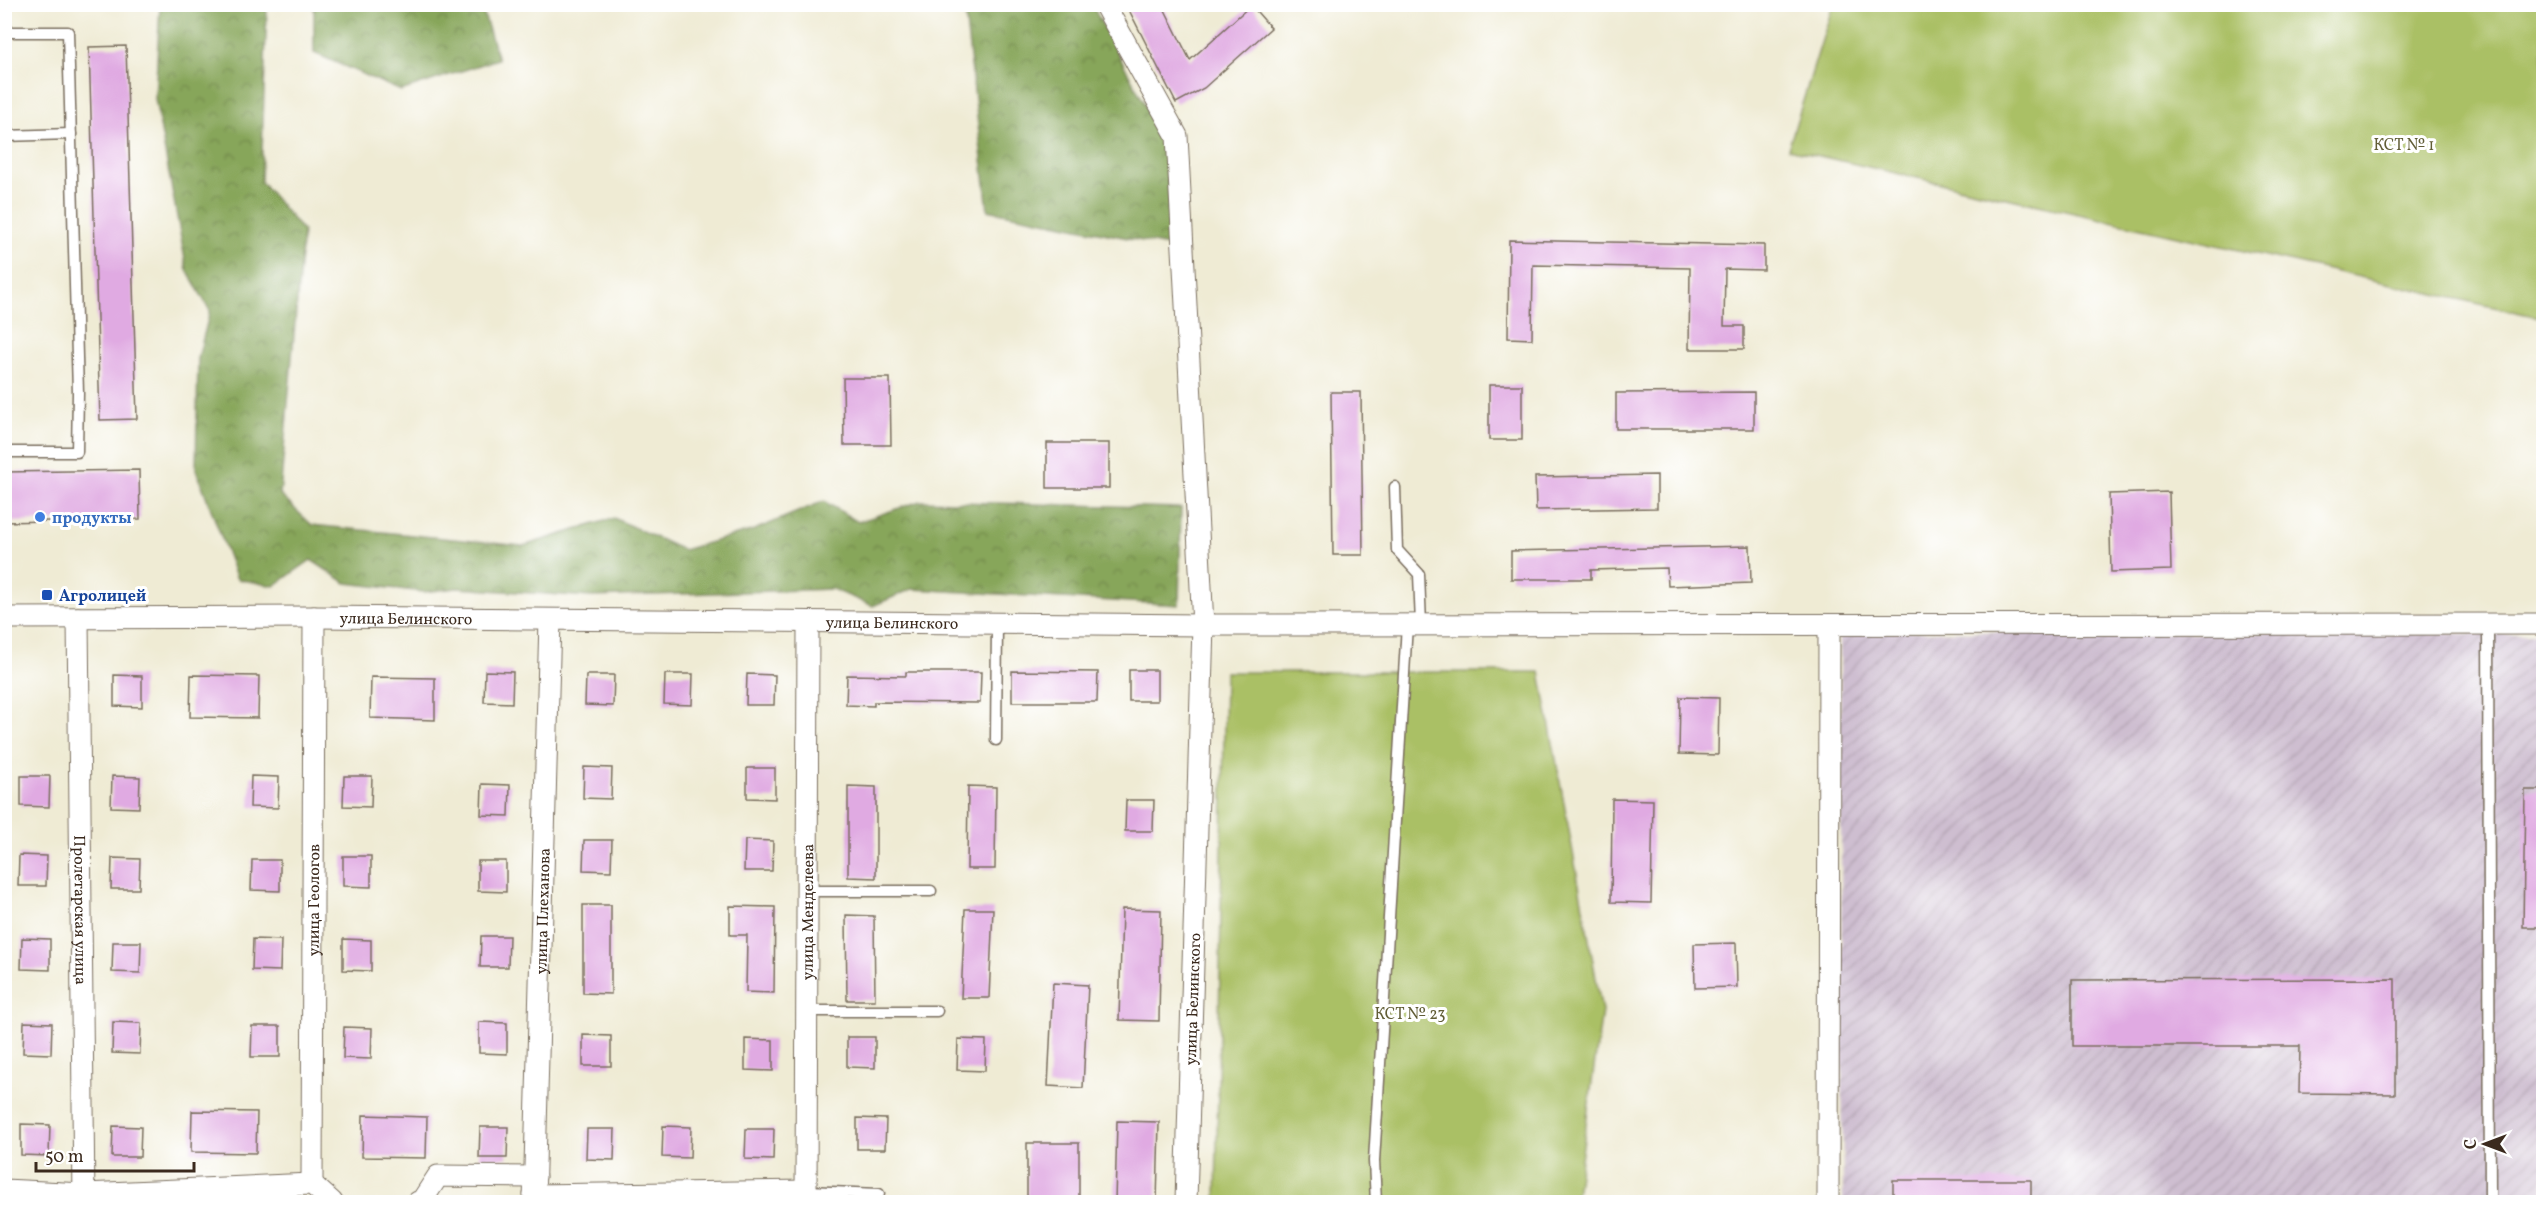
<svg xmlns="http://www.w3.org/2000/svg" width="2548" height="1207" font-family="Vollkorn,serif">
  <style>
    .industrial { fill: url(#industrial-furrows) }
    .forest { fill: url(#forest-crowns); stroke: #61683c; stroke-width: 1.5 }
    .garden { fill: #aac065; stroke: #727542; stroke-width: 1.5 }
    .building { fill: #e0aae2 }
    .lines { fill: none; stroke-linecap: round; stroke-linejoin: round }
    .service-casing { stroke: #7a6e5e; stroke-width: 13 }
    .minor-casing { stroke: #7a6e5e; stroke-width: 23 }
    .service { stroke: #fff; stroke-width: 10 }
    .minor { stroke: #fff; stroke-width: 21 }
    .shop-dot { fill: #3f7fe0; stroke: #fff; stroke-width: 2 }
    .transit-dot { fill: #1a4fb4; stroke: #fff; stroke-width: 2 }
    .labels { text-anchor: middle; stroke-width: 6; stroke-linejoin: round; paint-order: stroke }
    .park-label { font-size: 16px; fill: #625e37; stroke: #fff }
    .shop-label { font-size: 16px; font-weight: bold; fill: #366cbe; stroke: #fff; text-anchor: start }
    .transit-label { font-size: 16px; font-weight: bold; fill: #164399; stroke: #fff; text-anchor: start }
    .street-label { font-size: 16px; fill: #3b2a1e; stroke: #fff }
  </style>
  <defs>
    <pattern id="industrial-furrows" width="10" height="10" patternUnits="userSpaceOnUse" patternTransform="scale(1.5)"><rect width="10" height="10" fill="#cebed0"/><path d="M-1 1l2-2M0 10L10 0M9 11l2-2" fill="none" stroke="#b2a3b2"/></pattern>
    <pattern id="forest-crowns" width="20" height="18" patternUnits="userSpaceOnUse" patternTransform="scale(1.5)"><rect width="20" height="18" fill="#87a65a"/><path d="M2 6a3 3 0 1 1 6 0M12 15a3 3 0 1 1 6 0" fill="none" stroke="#70874a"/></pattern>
  </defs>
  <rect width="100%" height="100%" fill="#fff"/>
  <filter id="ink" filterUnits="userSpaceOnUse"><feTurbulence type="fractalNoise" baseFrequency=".0167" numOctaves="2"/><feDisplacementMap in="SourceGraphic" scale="12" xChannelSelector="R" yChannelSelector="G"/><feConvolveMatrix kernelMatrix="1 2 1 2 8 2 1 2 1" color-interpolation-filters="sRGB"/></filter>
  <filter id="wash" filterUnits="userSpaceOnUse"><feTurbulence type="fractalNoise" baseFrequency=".008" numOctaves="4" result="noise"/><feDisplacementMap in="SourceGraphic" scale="24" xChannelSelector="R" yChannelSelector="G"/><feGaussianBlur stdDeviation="1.35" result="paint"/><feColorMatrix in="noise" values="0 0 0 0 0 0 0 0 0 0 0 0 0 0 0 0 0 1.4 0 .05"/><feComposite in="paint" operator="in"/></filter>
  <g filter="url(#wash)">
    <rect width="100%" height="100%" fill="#efebd4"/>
    <path class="industrial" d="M1840,631L2543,634V1202H1843Z"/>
    <g class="forest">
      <path d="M160,5H267L261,182L303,231L280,495L312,525L523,546L614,518L683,550L754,530L824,501L858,522L920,501L1181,508L1179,605L912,589L873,606L832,589L592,597L457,588L424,592L346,583L311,560L274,586L237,579L196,469L198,358L210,311L187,270L155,99Z"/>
      <path d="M314,5H481L498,59L401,91L314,53Z"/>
      <path d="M964,5H1092L1165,142L1173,247L988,210Z"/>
    </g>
    <g class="garden">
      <path d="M1833,5H2543V318L1788,149Z"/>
      <path d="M1225,672H1540L1602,1011L1575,1202H1216Z"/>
    </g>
    <g id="blocks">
      <g class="building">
        <path d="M1126,4H1162L1190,60L1251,5L1271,28L1204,88L1176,103Z"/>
        <path d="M126,46L137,419L100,420L89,47Z"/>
        <path d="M1509,240L1764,245V270L1725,269L1724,326H1744V349H1689L1690,268L1533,265L1532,339L1508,338Z"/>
        <path d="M843,378H890L891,445H844Z"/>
        <rect x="1489" y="385" width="33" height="55"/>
        <path d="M1331,392H1361L1363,555H1333Z"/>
        <path d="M1754,392V429H1616V393Z"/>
        <rect x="1047" y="443" width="62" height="45"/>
        <path d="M139,470L140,519L4,522V472Z"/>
        <path d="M1657,475V508L1536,510L1535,477Z"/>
        <path d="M2169,492L2171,570L2111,572L2109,494Z"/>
        <path d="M1750,546L1751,583L1668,586L1667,568L1591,570V579H1511V551Z"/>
        <rect x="1129" y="670" width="28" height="31"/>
        <path d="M485,671L513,672L512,703L484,702Z"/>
        <path d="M1012,671L1098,672L1097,702H1012Z"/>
        <path d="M906,672H981L980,703L874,702V706L846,705L847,675L906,676Z"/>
        <path d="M665,674H693L692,705L664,704Z"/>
        <path d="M747,674L775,675L774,705H746Z"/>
        <path d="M114,675L142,676V707L114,706Z"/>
        <path d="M191,675L259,676L258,718L190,717Z"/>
        <path d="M586,675H614L613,706L585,705Z"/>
        <path d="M371,677L435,678V720L370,718Z"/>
        <path d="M1680,697L1719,698L1718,755L1679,754Z"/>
        <path d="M584,767L612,768L611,799L583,798Z"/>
        <path d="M747,768H775V799L747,798Z"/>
        <path d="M21,776H50L49,807L21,806Z"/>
        <path d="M112,776L140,777L139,808L111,807Z"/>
        <path d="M251,776L279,777L278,808L250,807Z"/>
        <path d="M344,776H372L371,807L343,806Z"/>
        <path d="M482,784L510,785L509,816L481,815Z"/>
        <path d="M848,786L876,787V878L848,877Z"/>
        <path d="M968,786L996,787L995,869H967Z"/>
        <path d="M2525,790H2544V927H2523Z"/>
        <path d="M1612,799L1653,800L1651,903L1611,902Z"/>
        <path d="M1126,800H1154L1153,831H1125Z"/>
        <path d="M584,840H612L611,871L583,870Z"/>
        <path d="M745,840L773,841L772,871H744Z"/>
        <path d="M19,855L47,856L46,886H18Z"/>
        <path d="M343,856H371V887L343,886Z"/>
        <path d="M112,858L140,859L139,889H111Z"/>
        <path d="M252,860H280V891L251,890Z"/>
        <path d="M478,861H506V892L478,891Z"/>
        <path d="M583,905H611V994L583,993Z"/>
        <path d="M730,906L775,907L774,993L746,992L747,935H730Z"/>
        <path d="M965,909H993L989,998H961Z"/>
        <path d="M1122,909L1161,910L1159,1021L1119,1020Z"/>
        <path d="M846,915L874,916L875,1000H847Z"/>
        <path d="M481,936H509L508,967H480Z"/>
        <path d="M22,938L50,939V970L21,969Z"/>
        <path d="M253,939L281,940L280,971L252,970Z"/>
        <path d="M343,939L371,940V971L343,970Z"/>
        <path d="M113,942H141L140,973L112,972Z"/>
        <path d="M1736,943L1737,987L1695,988L1694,944Z"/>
        <path d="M2395,979V1094L2299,1093L2300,1046H2072V980Z"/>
        <path d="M1053,983L1088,985L1083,1088L1048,1086Z"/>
        <path d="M24,1022L52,1023L51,1054L23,1053Z"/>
        <path d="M113,1022L141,1023L140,1054L112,1053Z"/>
        <path d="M479,1022L507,1023V1054L479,1053Z"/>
        <path d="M252,1026H280V1057H251Z"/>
        <path d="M344,1027L372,1028L371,1059L343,1058Z"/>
        <path d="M583,1035L611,1036V1066H583Z"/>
        <path d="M847,1037H875V1068L847,1067Z"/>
        <path d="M745,1039L773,1040V1071L745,1070Z"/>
        <path d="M958,1039L986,1040L985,1071L957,1070Z"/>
        <path d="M192,1111L257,1112L256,1153L191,1152Z"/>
        <path d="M363,1115L427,1117L426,1158L362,1157Z"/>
        <path d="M857,1118L886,1119L885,1149H857Z"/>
        <path d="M1117,1121L1159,1122L1157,1203H1115Z"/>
        <path d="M21,1124L50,1125L49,1156L21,1155Z"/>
        <path d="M113,1126L141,1127L140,1157H112Z"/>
        <path d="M663,1126L691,1127L690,1158L662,1157Z"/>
        <path d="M480,1127H508L507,1158H479Z"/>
        <path d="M587,1129H615L614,1160L586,1159Z"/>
        <path d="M746,1129H774L773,1160L745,1159Z"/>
        <rect x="1027" y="1143" width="52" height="60"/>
        <rect x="1893" y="1180" width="138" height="23"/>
      </g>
    </g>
  </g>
  <g filter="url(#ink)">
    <use href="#blocks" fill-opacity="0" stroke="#7a6e5e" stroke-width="1.5"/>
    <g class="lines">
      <g class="service-casing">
        <g id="service">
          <path d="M4,32H68L78,393L77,452H4"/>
          <path d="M4,136L71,134"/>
          <path d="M1395,487L1397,550L1419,574L1421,625"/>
          <path d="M2488,624L2490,1202"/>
          <path d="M996,740L997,624"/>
          <path d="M807,891H931"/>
          <path d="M807,1011H937"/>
          <path d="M807,1191L879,1194"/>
          <path d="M1376,1202L1374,1161L1407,625"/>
        </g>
      </g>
      <g class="minor-casing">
        <g id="minor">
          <path d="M1104,4L1177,136L1203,625L1186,1202"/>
          <path id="s1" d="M4,618L314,617L1203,625L2544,624"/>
          <path id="s2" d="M78,618L84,1202"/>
          <path id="s3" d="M312,1184L314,617"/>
          <path d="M4,1190L84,1194L312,1184L332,1202"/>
          <path d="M534,1195L807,1191"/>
          <path d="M418,1202H421L438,1176L535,1177"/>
          <path id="s4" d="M534,1202L550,620"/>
          <path id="s5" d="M806,1202L808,623"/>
          <path d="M1828,1202L1829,625"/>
        </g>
      </g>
      <use href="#service" class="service"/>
      <use href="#minor" class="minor"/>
    </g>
  </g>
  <circle class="shop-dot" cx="40" cy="517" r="6"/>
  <rect class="transit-dot" x="41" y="589" width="12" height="12" rx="3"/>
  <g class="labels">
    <g class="park-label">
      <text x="2404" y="150">КСТ № 1</text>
      <text x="1410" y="1019">КСТ № 23</text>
    </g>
    <g class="shop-label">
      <text x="52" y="523">продукты</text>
    </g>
    <g class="transit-label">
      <text x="59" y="601">Агролицей</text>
    </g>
    <g class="street-label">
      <text dy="6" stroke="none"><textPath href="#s1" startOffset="402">улица Белинского</textPath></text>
      <text dy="6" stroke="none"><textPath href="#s1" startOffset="888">улица Белинского</textPath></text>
      <text dy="6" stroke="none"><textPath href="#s3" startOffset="284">улица Геологов</textPath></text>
      <text dy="6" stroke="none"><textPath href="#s2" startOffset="292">Пролетарская улица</textPath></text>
      <text dy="6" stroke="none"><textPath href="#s4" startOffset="291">улица Плеханова</textPath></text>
      <text dy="6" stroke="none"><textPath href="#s5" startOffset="290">улица Менделеева</textPath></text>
      <text transform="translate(1192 999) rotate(-88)" y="6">улица Белинского</text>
    </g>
  </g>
  <rect width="2548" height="1207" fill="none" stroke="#fff" stroke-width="24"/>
  <g transform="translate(2485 1144) rotate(270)" stroke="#ffffff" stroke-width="4.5" paint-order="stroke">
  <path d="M0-4.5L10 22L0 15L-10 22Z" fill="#3b2a1e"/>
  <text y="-9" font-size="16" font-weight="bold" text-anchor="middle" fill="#3b2a1e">С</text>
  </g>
  <path d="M36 1162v9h158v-9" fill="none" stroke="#3b2a1e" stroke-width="3"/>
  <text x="45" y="1162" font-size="18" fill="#3b2a1e" stroke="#ffffff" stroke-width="4.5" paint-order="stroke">50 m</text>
</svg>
